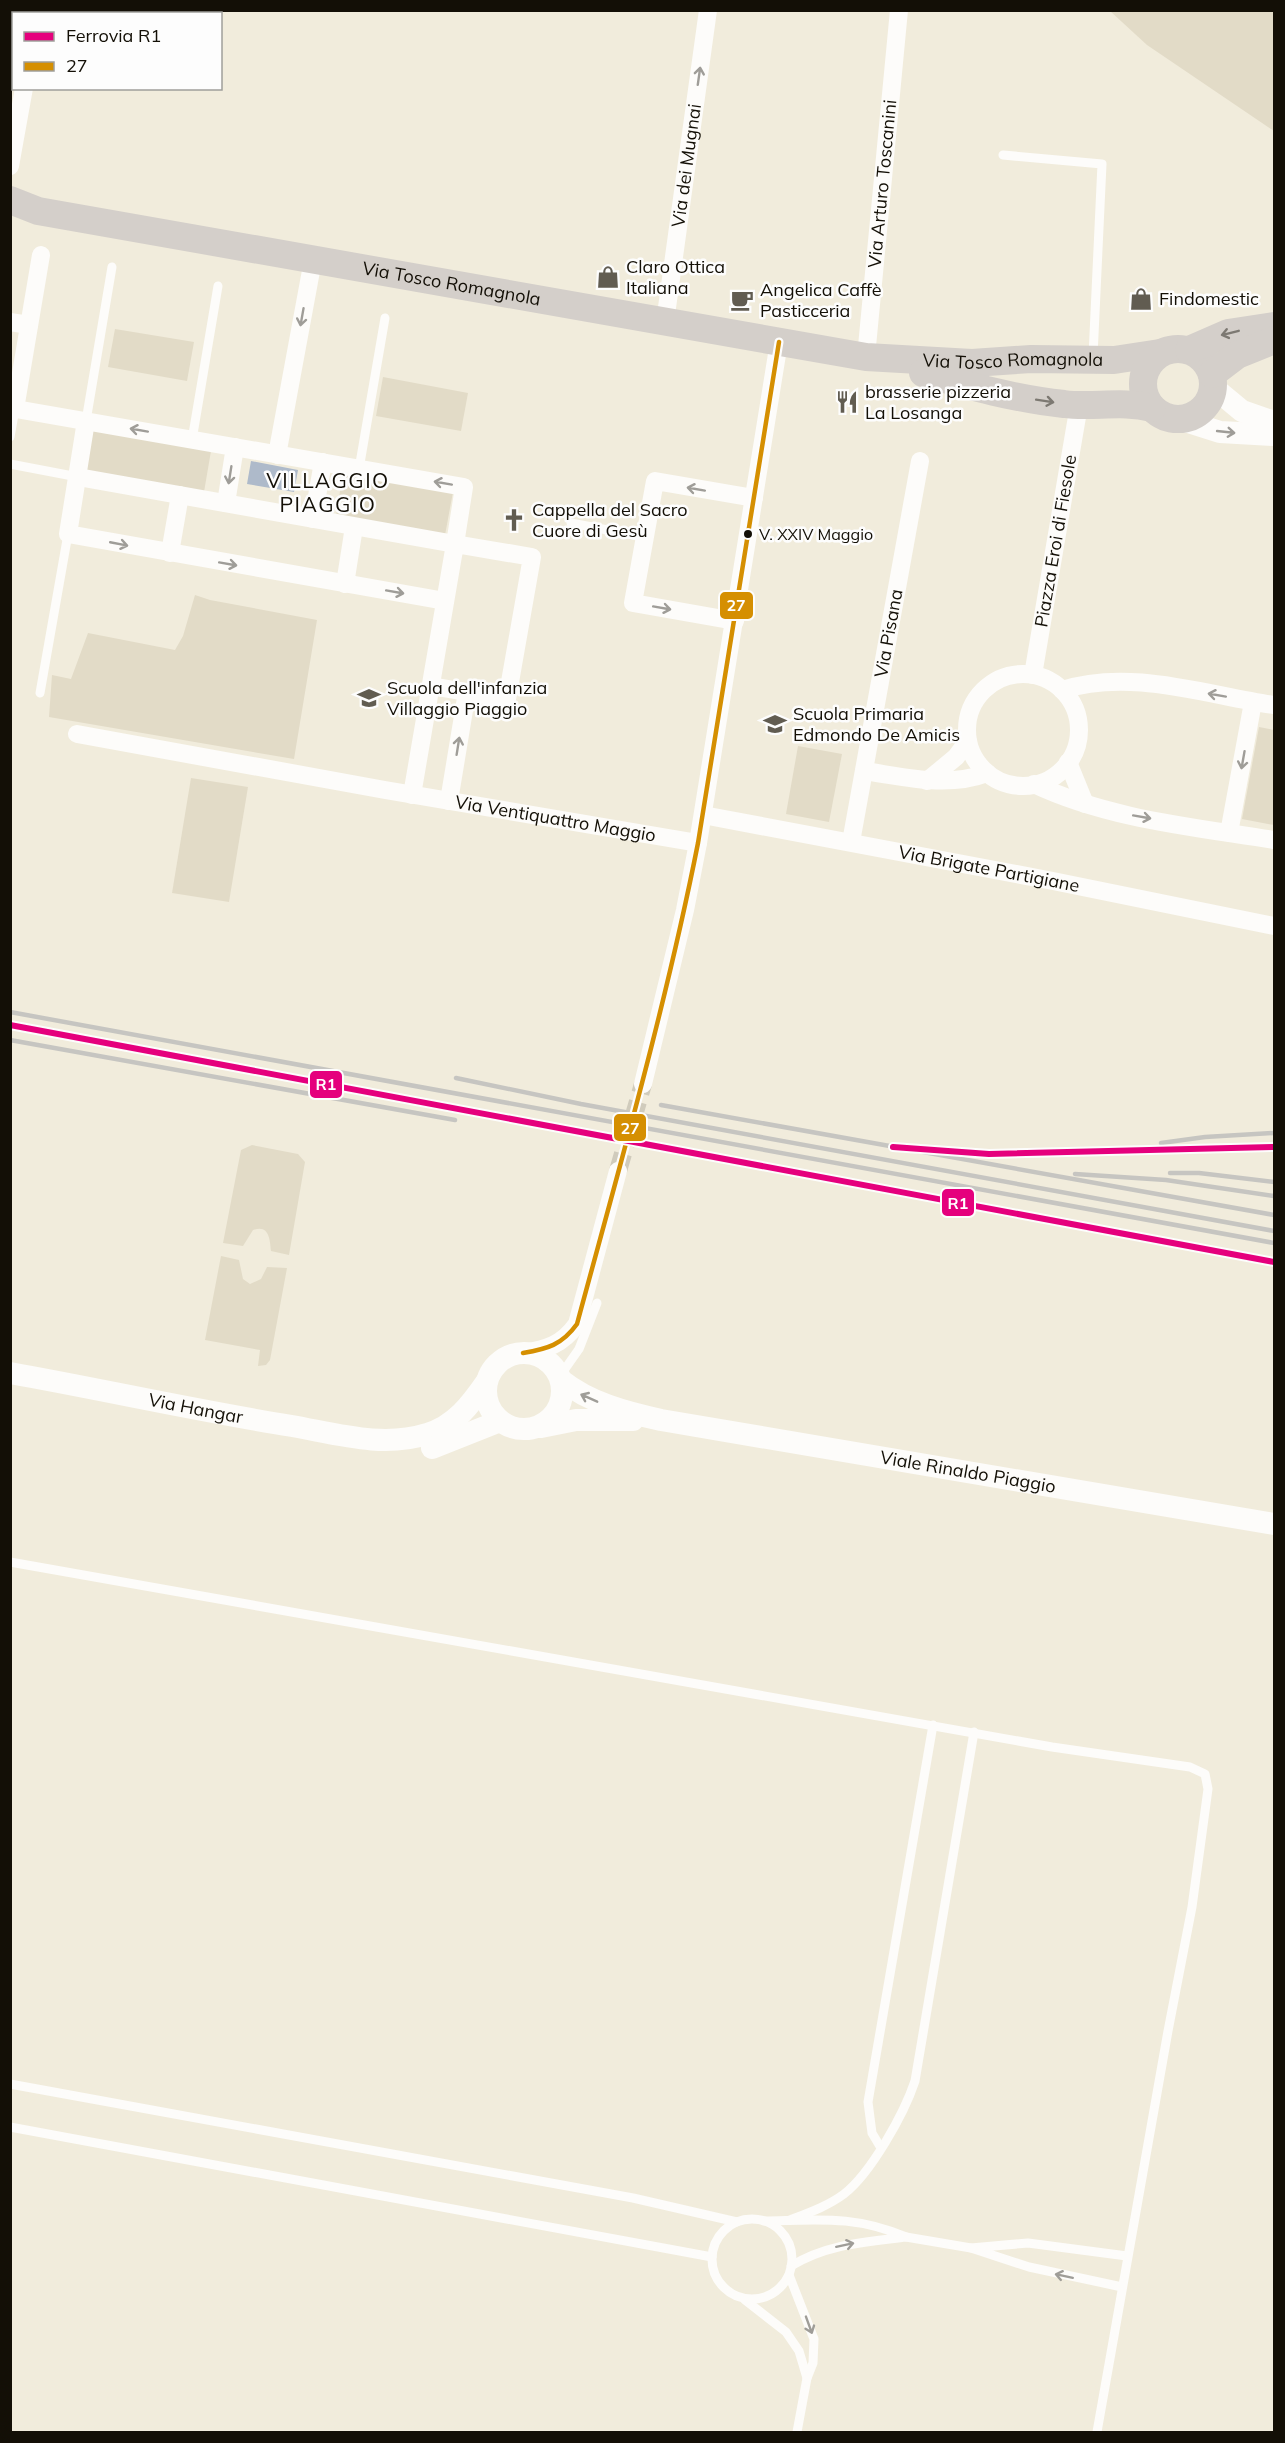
<svg xmlns="http://www.w3.org/2000/svg" width="1285" height="2443" font-family="Mulish,sans-serif">
  <style>
    .green { fill: #e2dbc7 }
    .water { fill: #aebaca }
    .lines { fill: none; stroke-linecap: round; stroke-linejoin: round }
    .minor-tunnel { stroke: #d0cbbc; stroke-width: 18; stroke-dasharray: 18 9; stroke-linecap: butt }
    .service { stroke: #fdfcfa; stroke-width: 9 }
    .minor { stroke: #fdfcfa; stroke-width: 18 }
    .tertiary { stroke: #fdfcfa; stroke-width: 22 }
    .primary { stroke: #d4cfca; stroke-width: 28 }
    .rail { stroke: #c6c5c1; stroke-width: 4.5 }
    .bus-1-casing { stroke: #fdfdfd; stroke-width: 9 }
    .bus-1 { stroke: #d58f01; stroke-width: 4.5 }
    .rail-1-casing { stroke: #fdfdfd; stroke-width: 10 }
    .rail-1 { stroke: #e5007d; stroke-width: 6 }
    .oneway { stroke: #9f9d98 }
    .oneway2 { stroke: #7d7972 }
    .bus-dot { fill: #130f06; stroke: #fdfdfd; stroke-width: 2 }
    .labels { text-anchor: middle; stroke-width: 5; stroke-linejoin: round; paint-order: stroke }
    .bus-label { font-size: 16px; fill: #130f06; stroke: #fdfdfd; text-anchor: start }
    .street-label { font-size: 18px; fill: #130f06; stroke: #fdfdfd }
    .poi-label { font-size: 18px; fill: #130f06; stroke: #fdfdfd; text-anchor: start }
    .quarter-label { font-size: 21px; letter-spacing: 1.5px; fill: #130f06; stroke: #fdfdfd }
    .line-badge { stroke: #fdfdfd; stroke-width: 2 }
    .badge-label { font-size: 16px; text-anchor: middle; font-weight: bold; fill: #fff }
  </style>
  <rect width="100%" height="100%" fill="#f1ecdc"/>
  <g class="green">
    <path d="M1110,11H1274V131L1147,45Z"/>
    <path d="M115,329L194,342L187,381L108,367Z"/>
    <path d="M383,377L468,393L461,431L376,416Z"/>
    <path d="M92,430L211,451L204,492L85,471Z"/>
    <path d="M343,473L453,492L445,535L336,516Z"/>
    <path d="M195,595L210,600L317,620L294,759L49,717L52,675L71,679L88,633L175,650L183,636Z"/>
    <path d="M1259,727L1274,730V825L1242,819Z"/>
    <path d="M798,746L842,754L829,822L786,814Z"/>
    <path d="M191,778L248,787L229,902L172,893Z"/>
    <path d="M252,1145L298,1154L305,1162L289,1255L271,1251C270,1239 269,1224 253,1230L243,1246L223,1243L241,1150Z"/>
    <path d="M221,1256L239,1260L243,1279L250,1284L261,1279L267,1267L287,1268L270,1360L266,1365L258,1366L260,1350L205,1340Z"/>
  </g>
  <path class="water" d="M251,461L298,470L294,492L247,484Z"/>
  <g class="lines">
    <path class="minor-tunnel" d="M618,1171L643,1084"/>
    <g class="service">
      <path d="M1003,155L1102,164L1093,356"/>
      <path d="M86,421L112,267"/>
      <path d="M10,437L15,409"/>
      <path d="M192,440L218,286"/>
      <path d="M10,464L78,477"/>
      <path d="M359,469L385,318"/>
      <path d="M571,523L644,537"/>
      <path d="M40,693L68,534"/>
      <path d="M560,1376L579,1349L597,1303"/>
      <path d="M10,1562L1052,1747L1190,1767L1205,1774L1208,1789L1192,1907L1168,2031L1097,2432"/>
      <path d="M10,2084L633,2198L737,2222"/>
      <path d="M10,2127L712,2257"/>
      <path d="M881,2148L872,2133L868,2102L933,1725"/>
      <circle cx="752" cy="2259" r="40"/>
      <path d="M790,2220C808,2213 828,2206 844,2194C871,2173 904,2114 915,2081L974,1732"/>
      <path d="M764,2221C818,2220 855,2215 906,2237C865,2242 827,2244 791,2266"/>
      <path d="M906,2237L971,2248"/>
      <path d="M789,2275L814,2339L813,2363L807,2378L797,2432"/>
      <path d="M1122,2287L1029,2267L971,2248L1028,2243L1127,2256"/>
      <path d="M745,2300L786,2332L799,2351L807,2378"/>
    </g>
    <g class="minor">
      <path d="M37,14V10"/>
      <path d="M10,166L24,88"/>
      <path d="M10,322L29,325"/>
      <path id="s1" d="M665,322L708,10"/>
      <path id="s2" d="M866,357L899,10"/>
      <path d="M10,408L464,487L455,544L78,477"/>
      <path d="M15,409L41,255"/>
      <path d="M86,421L68,534L445,601"/>
      <path d="M277,455L313,260"/>
      <path d="M226,503L235,447"/>
      <path d="M313,519L323,462"/>
      <path d="M170,553L180,495"/>
      <path d="M345,584L354,527"/>
      <path d="M735,621L633,603L655,481L754,498"/>
      <circle cx="1023" cy="730" r="56"/>
      <path id="s3" d="M1033,675L1079,405"/>
      <path d="M1062,690C1130,668 1206,695 1274,705"/>
      <path id="s4" d="M77,734L385,790L698,843"/>
      <path d="M1068,762L1085,804"/>
      <path d="M864,771C906,777 947,788 987,773"/>
      <path d="M927,781L956,757L968,741"/>
      <path d="M1034,784C1108,819 1194,827 1274,840"/>
      <path d="M412,795L455,544L532,557L507,699L431,686"/>
      <path d="M449,801L467,692"/>
      <path id="s5" d="M703,815L1053,881L1274,926"/>
      <path d="M1229,833L1253,702"/>
      <path id="s6" d="M851,842L920,461"/>
      <path d="M643,1084L685,910L698,843L779,342"/>
      <path d="M523,1353C547,1349 562,1345 577,1324L618,1171"/>
    </g>
    <g class="tertiary">
      <path d="M1213,387L1242,411L1274,422"/>
      <path d="M1179,419L1220,432L1274,435"/>
      <circle cx="524" cy="1391" r="38"/>
      <path id="s7" d="M10,1373C105,1390 198,1411 292,1426C337,1434 383,1448 427,1434C455,1426 471,1404 487,1381"/>
      <path id="s8" d="M561,1380C590,1403 625,1412 661,1420L1274,1524"/>
      <path d="M541,1427L576,1420H633"/>
      <path d="M432,1448L500,1421"/>
    </g>
    <g class="primary">
      <path id="s9" d="M10,200L38,211L866,357L972,363L1031,359L1114,360L1160,353"/>
      <circle cx="1178" cy="384" r="35"/>
      <path d="M1189,350L1228,333L1274,326"/>
      <path d="M923,373C969,386 1016,399 1064,404C1093,408 1122,400 1152,408"/>
      <path d="M1212,374L1237,355L1274,340"/>
    </g>
    <g class="rail">
      <path d="M10,1012L1274,1243"/>
      <path d="M10,1040L455,1120"/>
      <path d="M456,1078L581,1104L1274,1231"/>
      <path d="M306,1080L1274,1262"/>
      <path d="M661,1105L1274,1215"/>
      <path d="M1161,1143L1205,1137L1274,1133"/>
      <path d="M957,1152L1063,1154L1274,1147"/>
      <path d="M1170,1173H1199L1274,1182"/>
      <path d="M1075,1174L1166,1180L1274,1196"/>
    </g>
    <g class="bus-1-casing">
      <path id="bus-1" d="M523,1353C547,1349 562,1345 577,1324C620,1165 666,1005 698,843L779,342"/>
    </g>
    <use href="#bus-1" class="bus-1"/>
    <g class="rail-1-casing">
      <g id="rail-1">
        <path d="M10,1025L1274,1262"/>
        <path d="M893,1147L989,1154L1274,1147"/>
      </g>
    </g>
    <use href="#rail-1" class="rail-1"/>
  </g>
  <defs><path id="oneway-shaft" d="M-6 0H5M1.5-3L5.5 0L1.5 3" fill="none" stroke-width="1.6" stroke-linecap="round" stroke-linejoin="round" transform="scale(1.5)"/></defs>
  <g class="oneway">
    <use href="#oneway-shaft" transform="translate(699 76) rotate(-82)"/>
    <use href="#oneway-shaft" transform="translate(302 317) rotate(100)"/>
    <use href="#oneway-shaft" transform="translate(139 430) rotate(-170)"/>
    <use href="#oneway-shaft" transform="translate(1226 432) rotate(6)"/>
    <use href="#oneway-shaft" transform="translate(230 475) rotate(99)"/>
    <use href="#oneway-shaft" transform="translate(443 483) rotate(-170)"/>
    <use href="#oneway-shaft" transform="translate(696 489) rotate(-170)"/>
    <use href="#oneway-shaft" transform="translate(119 544) rotate(11)"/>
    <use href="#oneway-shaft" transform="translate(228 564) rotate(10)"/>
    <use href="#oneway-shaft" transform="translate(395 592) rotate(10)"/>
    <use href="#oneway-shaft" transform="translate(662 608) rotate(10)"/>
    <use href="#oneway-shaft" transform="translate(1217 695) rotate(-170)"/>
    <use href="#oneway-shaft" transform="translate(458 746) rotate(-81)"/>
    <use href="#oneway-shaft" transform="translate(1243 760) rotate(100)"/>
    <use href="#oneway-shaft" transform="translate(1142 817) rotate(10)"/>
    <use href="#oneway-shaft" transform="translate(589 1398) rotate(-156)"/>
    <use href="#oneway-shaft" transform="translate(845 2245) rotate(-12)"/>
    <use href="#oneway-shaft" transform="translate(1064 2276) rotate(-168)"/>
    <use href="#oneway-shaft" transform="translate(809 2325) rotate(70)"/>
  </g>
  <g class="oneway2">
    <use href="#oneway-shaft" transform="translate(1230 333) rotate(166)"/>
    <use href="#oneway-shaft" transform="translate(1045 401) rotate(9)"/>
  </g>
  <defs>
    <g id="shop-bare" transform="scale(1.8)"><path d="M-5-2.5h2.3a2.7 3.5 0 0 1 5.4 0H5L5.5 6h-11ZM-1.5-2.5h3a1.5 2.3 0 0 0-3 0Z" fill="#615c51" stroke="#fdfdfd" stroke-width="2.5" paint-order="stroke"/></g>
    <g id="cafe-bare" transform="scale(1.8)"><path d="M-5.5-4.5H6V0H3Q3 3.5 0 3.5H-2.5Q-5.5 3.5-5.5 0ZM3-3.2v2h1.7v-2ZM-6 4.5H4V6H-6Z" fill="#615c51" stroke="#fdfdfd" stroke-width="2.5" paint-order="stroke"/></g>
    <g id="restaurant-bare" transform="scale(1.8)"><path d="M-5-6h1v4h1v-4h1v4h1v-4h1v5L-1.5 .5V6h-2V.5L-5-1ZM5-6V6H3V1.5H1.5Q1.5-4 5-6Z" fill="#615c51" stroke="#fdfdfd" stroke-width="2.5" paint-order="stroke"/></g>
    <g id="church-bare" transform="scale(1.8)"><path d="M-1.2-6h2.4v3.5h3.3v2.4h-3.3V6h-2.4V-.1h-3.3v-2.4h3.3Z" fill="#615c51" stroke="#fdfdfd" stroke-width="2.5" paint-order="stroke"/></g>
    <g id="school-bare" transform="scale(1.8)"><path d="M0-5L7-2L0 1L-7-2ZM-4 1L0 2.5L4 1V4Q0 6-4 4Z" fill="#615c51" stroke="#fdfdfd" stroke-width="2.5" paint-order="stroke"/></g>
  </defs>
  <g fill-rule="evenodd">
    <use href="#shop-bare" x="608" y="277"/>
    <use href="#shop-bare" x="1141" y="299"/>
    <use href="#cafe-bare" x="742" y="300"/>
    <use href="#restaurant-bare" x="847" y="402"/>
    <use href="#church-bare" x="514" y="520"/>
    <use href="#school-bare" x="369" y="698"/>
    <use href="#school-bare" x="775" y="724"/>
  </g>
  <circle class="bus-dot" cx="748" cy="534" r="5"/>
  <g class="labels">
    <g class="bus-label">
      <text x="759" y="540">V. XXIV Maggio</text>
    </g>
    <g class="street-label">
      <text dy="6" stroke="none"><textPath href="#s1" startOffset="158">Via dei Mugnai</textPath></text>
      <text dy="6" stroke="none"><textPath href="#s2" startOffset="174">Via Arturo Toscanini</textPath></text>
      <text dy="6" stroke="none"><textPath href="#s9" startOffset="450">Via Tosco Romagnola</textPath></text>
      <text dy="6" stroke="none"><textPath href="#s9" startOffset="1018">Via Tosco Romagnola</textPath></text>
      <text dy="6" stroke="none"><textPath href="#s3" startOffset="136">Piazza Eroi di Fiesole</textPath></text>
      <text dy="6" stroke="none"><textPath href="#s6" startOffset="212">Via Pisana</textPath></text>
      <text dy="6" stroke="none"><textPath href="#s4" startOffset="486">Via Ventiquattro Maggio</textPath></text>
      <text dy="6" stroke="none"><textPath href="#s5" startOffset="291">Via Brigate Partigiane</textPath></text>
      <text dy="6" stroke="none"><textPath href="#s7" startOffset="189">Via Hangar</textPath></text>
      <text dy="6" stroke="none"><textPath href="#s8" startOffset="420">Viale Rinaldo Piaggio</textPath></text>
    </g>
    <g class="poi-label">
      <text x="626" y="273">Claro Ottica<tspan x="626" dy="21">Italiana</tspan></text>
      <text x="760" y="296">Angelica Caffè<tspan x="760" dy="21">Pasticceria</tspan></text>
      <text x="1159" y="305">Findomestic</text>
      <text x="865" y="398">brasserie pizzeria<tspan x="865" dy="21">La Losanga</tspan></text>
      <text x="532" y="516">Cappella del Sacro<tspan x="532" dy="21">Cuore di Gesù</tspan></text>
      <text x="387" y="694">Scuola dell'infanzia<tspan x="387" dy="21">Villaggio Piaggio</tspan></text>
      <text x="793" y="720">Scuola Primaria<tspan x="793" dy="21">Edmondo De Amicis</tspan></text>
    </g>
    <g class="quarter-label">
      <text x="328" y="488">VILLAGGIO<tspan x="328" dy="24">PIAGGIO</tspan></text>
    </g>
  </g>
  <g class="line-badge">
    <rect x="719" y="591" width="35" height="29" rx="6" fill="#d58f01"/>
    <rect x="309" y="1070" width="34" height="29" rx="6" fill="#e5007d"/>
    <rect x="613" y="1113" width="34" height="29" rx="6" fill="#d58f01"/>
    <rect x="941" y="1188" width="34" height="29" rx="6" fill="#e5007d"/>
  </g>
  <g class="badge-label">
    <text x="736" y="611">27</text>
    <text x="326" y="1090">R1</text>
    <text x="630" y="1134">27</text>
    <text x="958" y="1209">R1</text>
  </g>
  <rect width="1285" height="2443" fill="none" stroke="#130f06" stroke-width="24"/>
  <rect x="12" y="12" width="210" height="78" fill="#fdfdfd" stroke="#9f9e9a" stroke-width="1.5"/>
  <rect x="24" y="32" width="30" height="9" fill="#e5007d" stroke="#9f9e9a" stroke-width="1.5"/>
  <text x="66" y="42" font-size="18" fill="#130f06">Ferrovia R1</text>
  <rect x="24" y="62" width="30" height="9" fill="#d58f01" stroke="#9f9e9a" stroke-width="1.5"/>
  <text x="66" y="72" font-size="18" fill="#130f06">27</text>
</svg>
